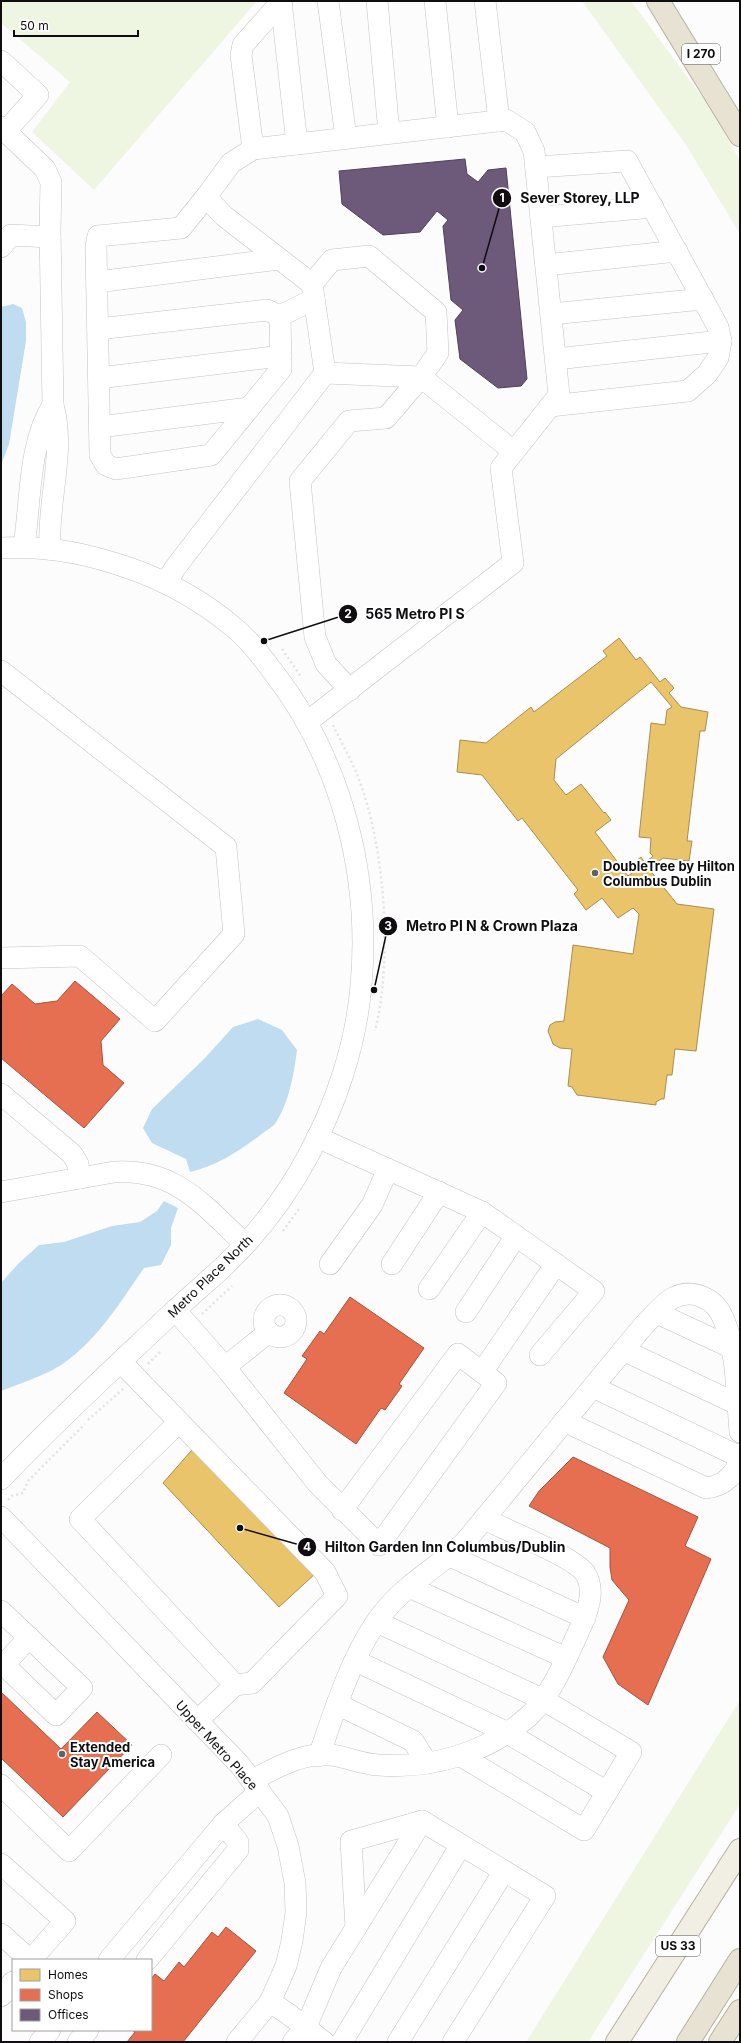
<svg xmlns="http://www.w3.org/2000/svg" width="741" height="2043" font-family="Inter,sans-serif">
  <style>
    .green { fill: #eef6e2 }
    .water { fill: #bfdcf1 }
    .homes { fill: #e9c46a; stroke: #a88d4f; fill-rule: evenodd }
    .shops { fill: #e76f51; stroke: #a6523e }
    .offices { fill: #6d597a; stroke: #51425a }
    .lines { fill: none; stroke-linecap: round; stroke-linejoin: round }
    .minor-casing { stroke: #c4c2c4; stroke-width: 22 }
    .major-casing { stroke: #b8b1a2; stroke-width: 24 }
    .highway-casing { stroke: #b8b1a2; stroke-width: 24 }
    .path { stroke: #e4e2e4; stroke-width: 2.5; stroke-dasharray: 2 3; stroke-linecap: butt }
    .minor { stroke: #fff; stroke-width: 21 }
    .major { stroke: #f1eee4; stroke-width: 22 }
    .highway { stroke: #e8e2d2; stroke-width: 22 }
    .poi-dot { fill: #626163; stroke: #fff; stroke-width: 1.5 }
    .labels { text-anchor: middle; stroke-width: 4; stroke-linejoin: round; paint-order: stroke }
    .shield { fill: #fff; stroke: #575658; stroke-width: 1 }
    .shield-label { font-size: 12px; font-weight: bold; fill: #0f0d10 }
    .poi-label { font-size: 13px; font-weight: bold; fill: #0f0d10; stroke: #fff; text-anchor: start }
    .street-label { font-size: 13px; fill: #0f0d10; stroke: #fff }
    .leader { fill: none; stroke: #0f0d10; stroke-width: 1.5 }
    .callout-dot { fill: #0f0d10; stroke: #fff; stroke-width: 1.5 }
    .mark-label { font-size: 12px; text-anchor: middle; font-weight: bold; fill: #fff }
    .callout-label { font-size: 14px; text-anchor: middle; font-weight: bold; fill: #0f0d10; stroke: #fff; stroke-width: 4; stroke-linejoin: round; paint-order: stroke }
  </style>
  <rect width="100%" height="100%" fill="#fdfcfd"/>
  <g class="green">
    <path d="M1,1H257L94,190L32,132L70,82L1,23Z"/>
    <path d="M582,1H631L711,109L740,161V234L686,145Z"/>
    <path d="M740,1700V1804L588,2042H526Z"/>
  </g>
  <g class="water">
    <path d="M13,304L22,308L26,322V341L9,444L1,465V307Z"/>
    <path d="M258,1019L282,1030L297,1050C294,1074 289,1103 275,1124C272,1127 267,1130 263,1133C241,1150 217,1166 190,1172L186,1159L152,1143L143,1128L152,1109L205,1058L233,1027Z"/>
    <path d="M164,1201L178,1208L171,1228V1245L161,1265L144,1268C121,1301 100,1336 68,1360C49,1375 23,1382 1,1391V1283L18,1264L39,1245L64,1242L112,1226L140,1222L157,1211Z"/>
  </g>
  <g class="homes">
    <path d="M619,638L636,660L640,657L660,682L665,678L674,688L669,693L681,707L708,712L705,731H700L687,841H692L689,861L663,858L649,869L677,904L714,909L696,1051L675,1049L672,1075H667L664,1099H661L656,1102V1105L577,1095L572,1087L568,1086L572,1049L560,1048L553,1044L548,1031L550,1025L555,1022L564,1021L573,945L633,954L639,914L633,908L618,918L602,898L586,910L574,894L578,890L522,818L518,821L482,775L457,772L460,740L486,743L531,707L534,712L607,656L603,651ZM651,682L672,707L667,710L665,725L651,723L639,837L651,838L650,853L653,856L645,863L641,857L635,862L639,868L628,876L595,832L611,820L605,812L604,813L581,784L566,795L554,780L556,759Z"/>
    <path d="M198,1443L316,1573L279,1607L163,1483Z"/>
  </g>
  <g class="shops">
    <path d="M75,981L120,1019L101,1041L103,1065L124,1083L84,1128L1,1058V996L12,984L35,1004L57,1001Z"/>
    <path d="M350,1297L424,1348L399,1384L402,1386L385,1410L381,1408L356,1444L284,1393L307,1359L302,1356L320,1331L324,1334Z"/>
    <path d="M573,1457L698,1517L685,1546L711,1559L648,1705L618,1684L603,1657L629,1600L612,1580L610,1567V1548L529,1506L539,1491Z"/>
    <path d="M1,1692L61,1749L97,1712L132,1745L63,1817L1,1758Z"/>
    <path d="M226,1927L256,1951L183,2042H127L135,2032L132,2030H151V1979L155,1974L164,1981L179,1962L184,1967L212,1932L218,1937Z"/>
  </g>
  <path class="offices" d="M465,159L467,174L478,182L488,170L506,168L527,379L521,386L498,388L460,359L455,320L463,310L451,300L443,226L448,220L437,211L420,232L383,235L342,204L339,171Z"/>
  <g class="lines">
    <g class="minor-casing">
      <g id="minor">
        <path d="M281,1L297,144"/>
        <path d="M328,1L346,138"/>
        <path d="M377,1L389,133"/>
        <path d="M435,1L448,127"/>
        <path d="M485,1L499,121"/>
        <path d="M1,61L38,95L6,131"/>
        <path d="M1,127L45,169L51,182L50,230L53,405"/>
        <path d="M253,149L241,55L243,45L282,1"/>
        <path d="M536,167L627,161L718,327L721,341L718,358L707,374L688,391L550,406"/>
        <path d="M206,197L181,228L98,236L96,246L100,455L106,465L116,469L211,455L281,369L280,316L314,299"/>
        <path d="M541,217L653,207"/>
        <path d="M1,247L11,235L50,237"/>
        <path d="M546,265L677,251"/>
        <path d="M97,282L279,259"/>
        <path d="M312,284L332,260L369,256L436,312L438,353L421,377L386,418L349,421L300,481L315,637L326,664L350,690"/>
        <path d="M551,314L703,299"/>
        <path d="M98,329L267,310L280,316"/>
        <path d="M556,359L721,341"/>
        <path d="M99,378L281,356"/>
        <path d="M100,427L249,408"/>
        <path d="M24,546C31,501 28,444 53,405C66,451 47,502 50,549"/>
        <path d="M1,548C44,545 86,553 126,567C168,581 203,601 237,630C251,642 263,658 274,673C342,761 371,876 361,986C356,1044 336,1105 308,1156C286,1197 257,1235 223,1267C206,1283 188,1298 171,1314C114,1368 55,1422 1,1479"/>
        <path d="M166,583L175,568L325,373"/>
        <path d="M1,671L226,847L234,934L155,1021L80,956L1,958"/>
        <path d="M307,722L513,563L501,468L559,395L534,151L525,132L506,120L253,149L231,163L206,197L224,216L312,284L325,373L421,377L513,451"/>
        <path d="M1,1094L72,1154L78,1164L80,1178"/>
        <path d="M317,1137L482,1212L594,1291L540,1355"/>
        <path d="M1,1192L114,1172C176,1168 204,1206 245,1244"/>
        <path d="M330,1264L372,1205L388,1169"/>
        <path d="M392,1264L439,1192"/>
        <path d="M429,1289L482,1212"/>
        <circle cx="280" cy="1321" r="16"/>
        <path d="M175,1310L225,1367L318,1484L379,1545L496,1383L458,1354L342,1510"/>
        <path d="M466,1312L516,1236"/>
        <path d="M657,1313L732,1348"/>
        <path d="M623,1350L737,1404"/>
        <path d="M121,1362L325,1572L337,1596L252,1683L235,1685L197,1721"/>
        <path d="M225,1367L269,1332"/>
        <path d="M482,1372L556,1264"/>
        <path d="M593,1387L740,1457"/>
        <path d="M564,1421L706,1488C724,1486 738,1474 740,1454"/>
        <path d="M179,1422L80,1519L235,1685"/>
        <path d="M1,1517L240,1765L278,1816L288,1846L295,1883L296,1912L292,1941L286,1966L270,2002L237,2042"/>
        <path d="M450,1556L585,1618"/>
        <path d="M409,1587L566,1658"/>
        <path d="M1,1611L82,1688L56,1715L4,1665L29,1637"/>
        <path d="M377,1622L542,1699L631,1752L584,1830L461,1756"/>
        <path d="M356,1661L506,1732L607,1792"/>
        <path d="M337,1704L413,1741L427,1763"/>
        <path d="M319,1756C335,1709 355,1644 388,1607C411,1581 440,1565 465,1542L644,1325C653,1317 663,1303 673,1298C692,1288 715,1298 723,1318C737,1348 737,1399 740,1432"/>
        <path d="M252,1780C274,1769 305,1751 331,1755C347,1757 362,1764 378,1765C432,1769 488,1753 529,1716C552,1694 565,1661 578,1633C586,1615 597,1592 585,1573C574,1557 504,1529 484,1519"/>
        <path d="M1,1785L69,1851L161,1755"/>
        <path d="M1,1864L65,1921L31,1960"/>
        <path d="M356,1928L351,1841L422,1821"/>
        <path d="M1,1934L30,1960"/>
        <path d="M109,1960L223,1824L260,1791"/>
        <path d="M147,1960L238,1850V1842L223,1824"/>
        <path d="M1,1996L13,1982"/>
        <path d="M270,2002L287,2013L324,2042"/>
        <path d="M40,2042L50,2030"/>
        <path d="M78,2042L88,2030"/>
        <path d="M293,2042L306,2027L331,1968L422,1821L545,1896L453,2042"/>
        <path d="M342,2042L461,1845"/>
        <path d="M398,2042L504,1871"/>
      </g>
    </g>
    <g class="major-casing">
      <path id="major" d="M617,2042L740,1850"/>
    </g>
    <g class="highway-casing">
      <g id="highway">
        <path d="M658,1L740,135"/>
        <path d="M688,2042L740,1960"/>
        <path d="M720,2042L740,2011"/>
      </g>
    </g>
    <g class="path">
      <path d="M282,649L302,678"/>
      <path d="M333,725C341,742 351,759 358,777C385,846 393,959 375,1031"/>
      <path d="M283,1231L299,1209"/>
      <path d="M202,1314L232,1286"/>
      <path d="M148,1364L160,1352"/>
      <path d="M88,1420L123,1389"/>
      <path d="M8,1500L12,1496L23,1493L28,1481L85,1424"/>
    </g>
    <use href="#minor" class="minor"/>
    <use href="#major" class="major"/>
    <use href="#highway" class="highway"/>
  </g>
  <g class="poi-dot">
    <circle cx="595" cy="873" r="4"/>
    <circle cx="62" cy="1754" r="4"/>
  </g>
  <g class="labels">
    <g class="shield">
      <rect x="682" y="44" width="38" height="20" rx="3"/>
      <rect x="656" y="1936" width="44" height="20" rx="3"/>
    </g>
    <g class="shield-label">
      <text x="701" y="58">I 270</text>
      <text x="678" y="1950">US 33</text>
    </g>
    <g class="poi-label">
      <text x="603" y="871">DoubleTree by Hilton<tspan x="603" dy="15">Columbus Dublin</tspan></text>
      <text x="70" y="1752">Extended<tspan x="70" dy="15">Stay America</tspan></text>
    </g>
    <g class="street-label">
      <text transform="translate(210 1276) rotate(-44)" y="5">Metro Place North</text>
      <text transform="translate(217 1745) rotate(48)" y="5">Upper Metro Place</text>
    </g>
  </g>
  <path class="leader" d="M482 268L502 198M264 641L348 614M374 990L388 926M240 1528L307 1547"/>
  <g class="callout-dot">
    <circle cx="482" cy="268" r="4"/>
    <circle cx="264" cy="641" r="4"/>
    <circle cx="374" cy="990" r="4"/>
    <circle cx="240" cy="1528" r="4"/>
    <circle cx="502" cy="198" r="10"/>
    <circle cx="348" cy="614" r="10"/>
    <circle cx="388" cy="926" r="10"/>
    <circle cx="307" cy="1547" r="10"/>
  </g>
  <g class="mark-label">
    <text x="502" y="202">1</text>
    <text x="348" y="618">2</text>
    <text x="388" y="930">3</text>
    <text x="307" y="1551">4</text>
  </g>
  <g class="callout-label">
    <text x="580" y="203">Sever Storey, LLP</text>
    <text x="415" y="619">565 Metro Pl S</text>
    <text x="492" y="931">Metro Pl N &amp; Crown Plaza</text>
    <text x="445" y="1552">Hilton Garden Inn Columbus/Dublin</text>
  </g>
  <rect width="741" height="2043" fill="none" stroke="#0f0d10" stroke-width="4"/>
  <rect x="12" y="1959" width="140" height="72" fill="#ffffff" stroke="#9f9e9f"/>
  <rect x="20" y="1969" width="20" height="12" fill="#e9c46a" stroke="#9f9e9f"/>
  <text x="48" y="1979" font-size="12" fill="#0f0d10">Homes</text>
  <rect x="20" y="1989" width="20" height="12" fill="#e76f51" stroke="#9f9e9f"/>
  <text x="48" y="1999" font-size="12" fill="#0f0d10">Shops</text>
  <rect x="20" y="2009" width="20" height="12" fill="#6d597a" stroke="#9f9e9f"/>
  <text x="48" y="2019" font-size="12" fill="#0f0d10">Offices</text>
  <path d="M14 30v6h124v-6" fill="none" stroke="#0f0d10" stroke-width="2"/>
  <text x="20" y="30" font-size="12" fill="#0f0d10" stroke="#ffffff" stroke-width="3" paint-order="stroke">50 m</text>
</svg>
